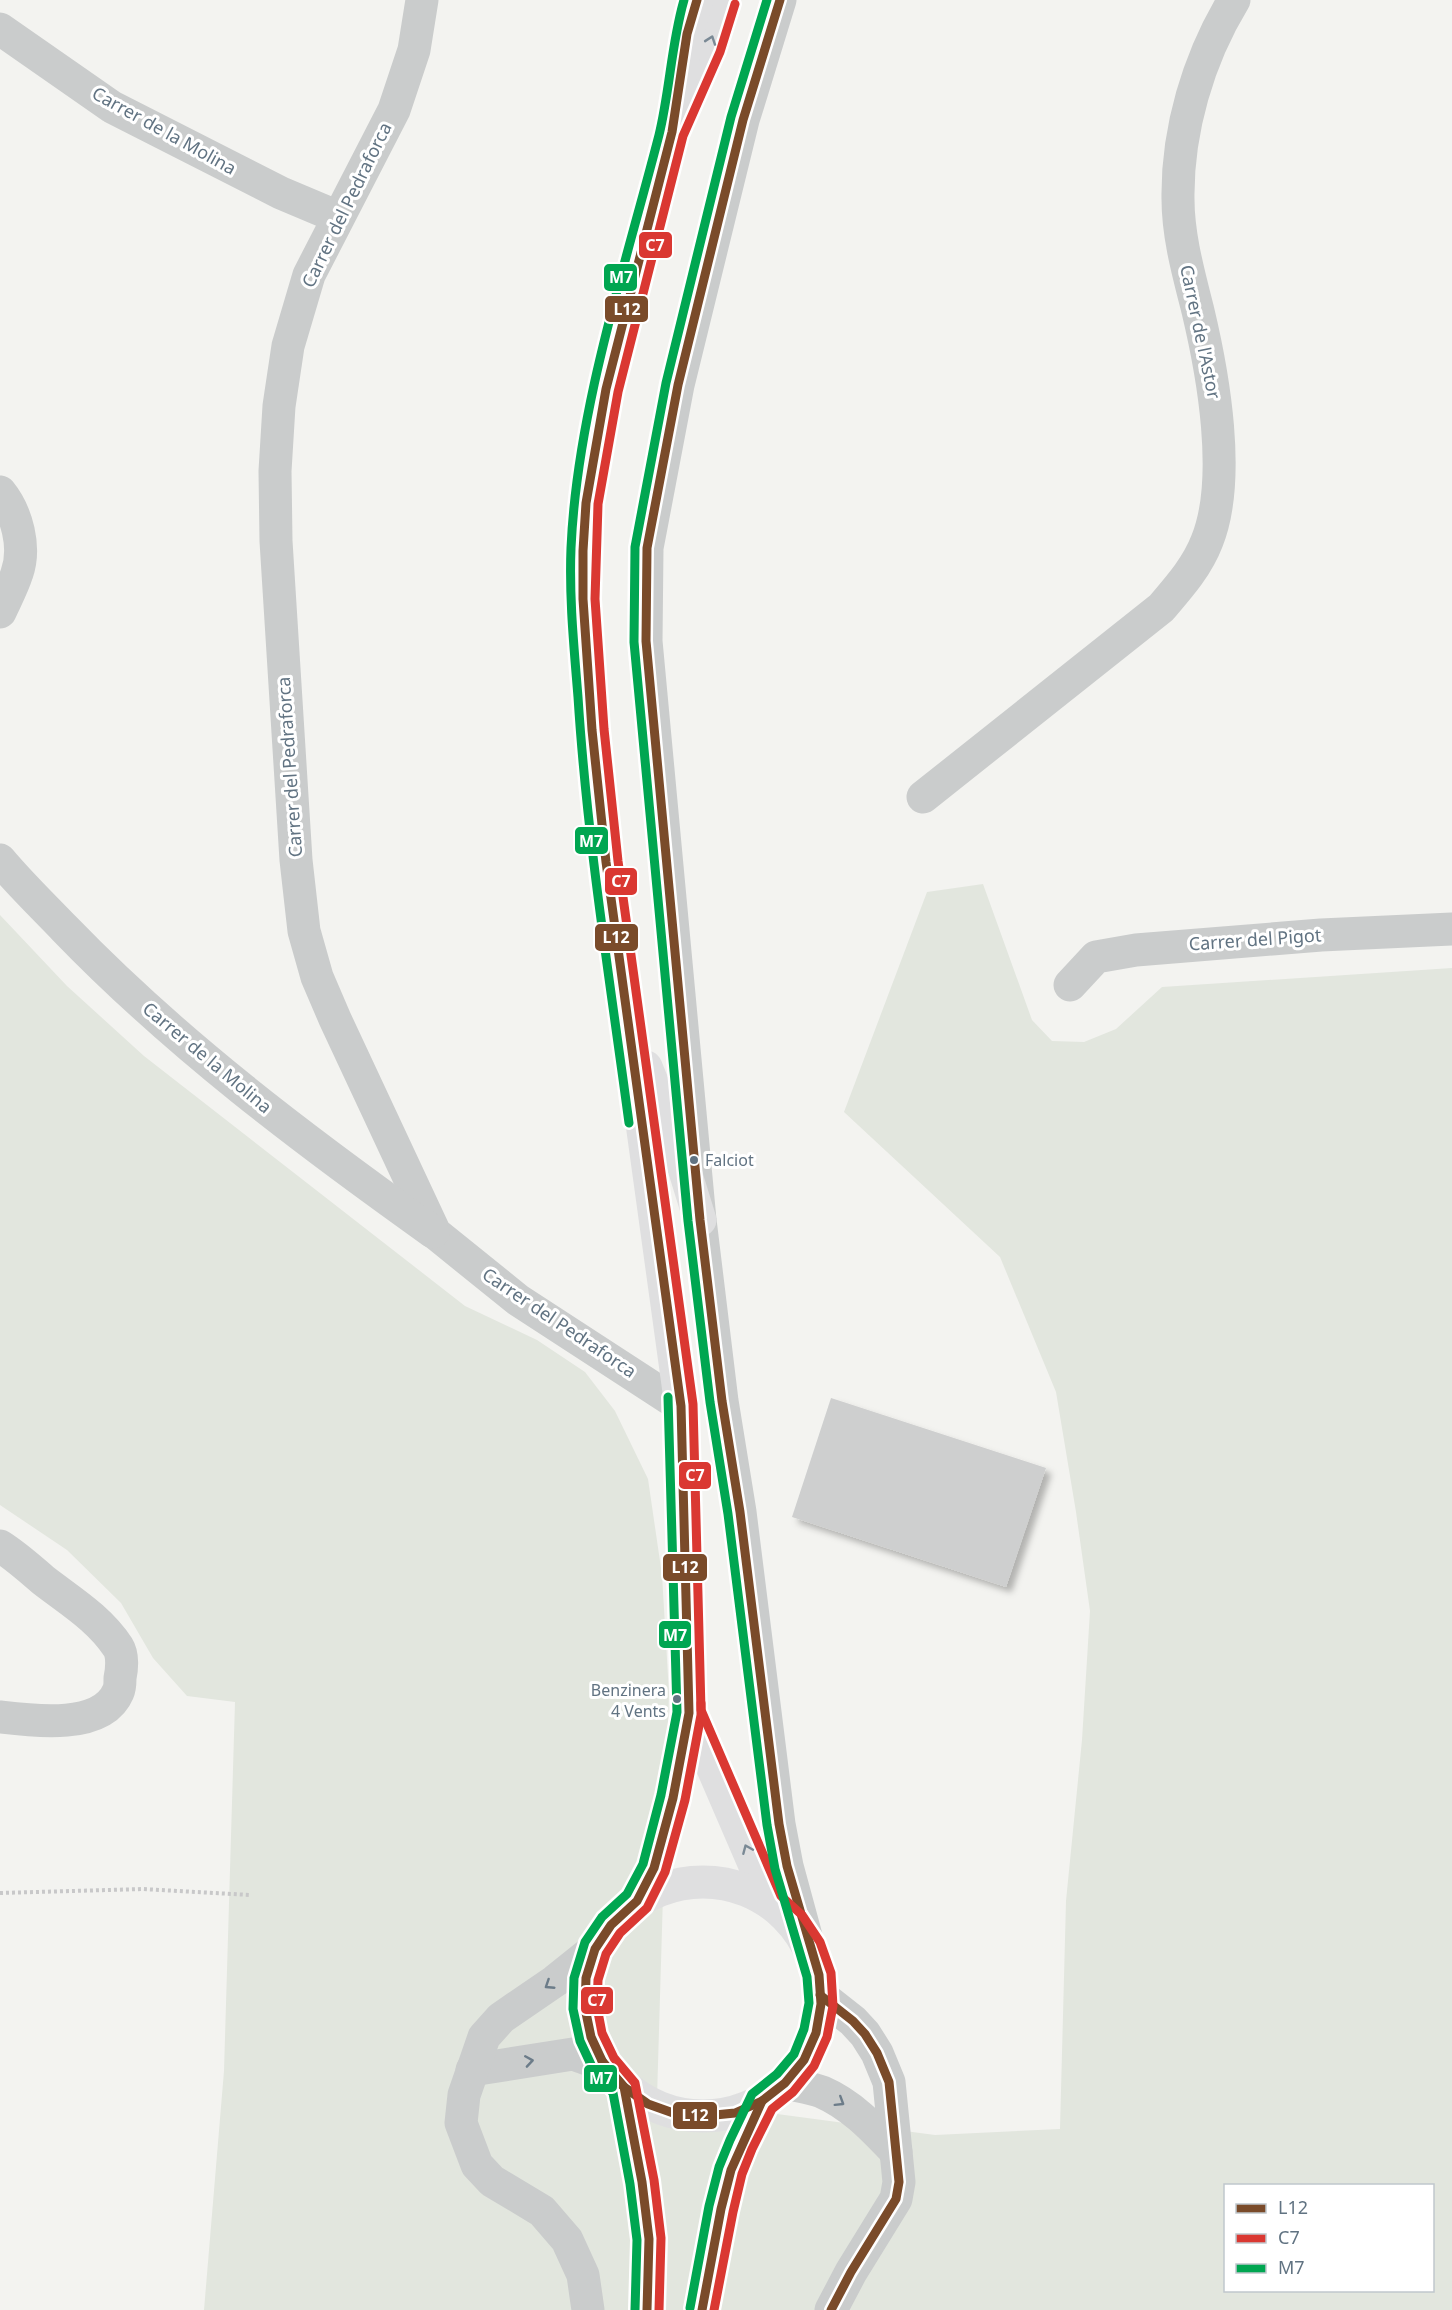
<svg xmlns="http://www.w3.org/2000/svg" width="1452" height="2310" font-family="'Noto Sans',sans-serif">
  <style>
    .green { fill: #e2e6de; fill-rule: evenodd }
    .building { fill: #cecfcf; filter: url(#shadow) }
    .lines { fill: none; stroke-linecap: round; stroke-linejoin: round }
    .path { stroke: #c8c8c9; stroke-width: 4; stroke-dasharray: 3 3; stroke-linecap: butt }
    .minor { stroke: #cacccc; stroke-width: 33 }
    .major { stroke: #dfdfe0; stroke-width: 33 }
    .bus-1-casing { stroke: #fff; stroke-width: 14 }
    .bus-2-casing { stroke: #fff; stroke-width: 14 }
    .bus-3-casing { stroke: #fff; stroke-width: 14 }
    .bus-1 { stroke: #7a4b2a; stroke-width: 9 }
    .bus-2 { stroke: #da3832; stroke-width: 9 }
    .bus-3 { stroke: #00a651; stroke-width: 9 }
    .oneway { stroke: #7a8995 }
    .oneway2 { stroke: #6c7c89 }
    .bus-dot { fill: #617382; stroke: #fff; stroke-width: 2 }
    .labels { text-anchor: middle; stroke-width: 6; stroke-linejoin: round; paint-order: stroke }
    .bus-label { font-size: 16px; fill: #617382; stroke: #fff; text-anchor: start }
    .street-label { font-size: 18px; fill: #617382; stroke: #fff }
    .line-badge { stroke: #fff; stroke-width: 2 }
    .badge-label { font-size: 16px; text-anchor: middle; font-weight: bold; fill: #fff }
  </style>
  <defs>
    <filter id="shadow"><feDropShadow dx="5.5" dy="5.5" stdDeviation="3" flood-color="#0004"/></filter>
  </defs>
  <rect width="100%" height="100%" fill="#f3f3f0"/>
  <path class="green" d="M983,884L1032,1020L1052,1041L1084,1042L1116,1029L1162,987L1452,968V2310H204L224,2071L235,1702L187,1696L153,1658L121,1603L67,1550L0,1505V915L67,986L144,1056L465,1306L537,1340L585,1372L615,1411L648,1479L662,1575L669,1693L657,2098L935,2135L1060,2129L1066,1901L1082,1740L1090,1611L1076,1512L1056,1392L1000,1257L844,1112L927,892ZM1226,2186H1432V2290H1226Z"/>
  <path class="building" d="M831,1398L1046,1468L1006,1587L792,1517Z"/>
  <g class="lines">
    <path class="path" d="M0,1893L143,1889L250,1895"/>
    <g class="minor">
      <path d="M422,0L414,50L394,110L309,275L288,346L279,406L275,471L276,541L296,860L304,931L317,977L335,1019L435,1233L518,1300L681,1406"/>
      <path d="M780,0L743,120L678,385L647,548L646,641L700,1220L722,1401L740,1512L779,1824L787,1866L809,1947"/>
      <path d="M0,29L112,107L281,193L338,217"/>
      <path d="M0,492C17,513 26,547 17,573C13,586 6,599 0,612"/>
      <path d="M923,797L1161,608C1179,587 1197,567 1207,541C1232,479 1213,374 1198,311C1189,275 1178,237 1178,199C1177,131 1198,59 1234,0"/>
      <path d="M0,860C20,884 43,906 65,929C176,1044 304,1140 433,1232"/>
      <path d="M1070,985L1096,957L1136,950L1321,935L1452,929"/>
      <path d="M0,1546C16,1556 29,1568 43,1580C70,1601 99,1618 118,1647C123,1655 122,1669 120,1678C120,1682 120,1688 118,1692C102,1730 33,1721 0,1717"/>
      <path d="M820,1995L853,2021L865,2034L877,2053L889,2082L899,2182L896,2199L851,2272L831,2310"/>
      <path d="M472,2070L573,2054L604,2065"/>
      <path d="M785,2083C797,2086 811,2088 822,2092C852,2105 874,2129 896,2152"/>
      <path d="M588,2310L583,2275L567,2240L542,2211L492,2181L477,2165L461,2123L464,2095L484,2037L501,2018L555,1981L595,1949"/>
    </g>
    <g class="major">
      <path d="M690,89L709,47L724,0"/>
      <path d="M646,1067L675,1139L700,1220"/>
      <path d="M689,1713L771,1903"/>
      <circle cx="703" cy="1999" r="117"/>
      <path d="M637,1901L654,1868L673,1798L689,1713L681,1406L606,862L592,730L583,599V551L586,503L606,389L672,132L687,34L697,0"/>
      <path d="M624,2087L642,2182L649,2239L647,2310"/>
      <path d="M702,2310L721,2209L731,2170L762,2101"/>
    </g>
    <g class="bus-1-casing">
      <g id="bus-1">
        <path d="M697,0L687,34L672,132L606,389L586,503L583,551V599L592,730L606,862L681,1406L689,1713L673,1798L654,1868L637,1901L611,1925L595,1949L586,1978L585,2008L591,2037L604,2065L624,2087L648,2104L676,2114L705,2116L735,2113L762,2101L785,2083L804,2060L816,2033L821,2004L819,1975L787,1866L779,1824L740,1512L722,1401L700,1220L646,641L647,548L678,385L743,120L780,0"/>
        <path d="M820,1995L853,2021L865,2034L877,2053L889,2082L899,2182L896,2199L851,2272L831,2310"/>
        <path d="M602,2061L624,2087L642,2182L649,2239L647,2310"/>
        <path d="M702,2310L721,2209L731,2170L762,2101"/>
      </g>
    </g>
    <g class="bus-2-casing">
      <g id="bus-2">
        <path d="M659,2310L661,2238L654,2180L635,2083L614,2058L602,2033L597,2007L598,1980L606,1954L620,1933L647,1908L665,1872L685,1800L701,1715V1703"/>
        <path d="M714,2310L733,2212L742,2174L752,2149L772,2109L793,2092L814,2066L827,2037L833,2006L831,1973L820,1942L802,1915L781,1896L701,1710L693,1404L618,861L604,729L595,599L598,504L618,392L683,136L720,52L735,4"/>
      </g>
    </g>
    <g class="bus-3-casing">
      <g id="bus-3">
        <path d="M629,1123C610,981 587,839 578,697C574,647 569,598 571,548C577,411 625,267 659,135C670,90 671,45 684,0"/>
        <path d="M690,2308L709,2206L719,2167L730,2140L752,2094L777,2074L794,2054L804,2029L809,2003L807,1977L775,1869L767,1825L728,1514L710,1402L688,1221L634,642L635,547L666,383L731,117L767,0"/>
        <path d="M635,2310L637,2240L630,2184L613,2093L594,2071L580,2041L573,2009L574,1978L585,1942L602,1917L627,1894L643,1864L661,1795L677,1712L668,1397"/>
      </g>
    </g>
    <use href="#bus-1" class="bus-1"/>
    <use href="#bus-2" class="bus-2"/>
    <use href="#bus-3" class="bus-3"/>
  </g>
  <defs><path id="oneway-chevron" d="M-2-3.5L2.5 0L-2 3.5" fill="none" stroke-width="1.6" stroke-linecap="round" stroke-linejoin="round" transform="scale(1.5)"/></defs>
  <g class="oneway">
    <use href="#oneway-chevron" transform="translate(711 40) rotate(-71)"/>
    <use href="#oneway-chevron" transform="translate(747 1849) rotate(-113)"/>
  </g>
  <g class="oneway2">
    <use href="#oneway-chevron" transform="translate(549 1985) rotate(147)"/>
    <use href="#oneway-chevron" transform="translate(529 2061) rotate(-9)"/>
    <use href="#oneway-chevron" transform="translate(840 2102) rotate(32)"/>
  </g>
  <g class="bus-dot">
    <circle cx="694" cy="1160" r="5"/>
    <circle cx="677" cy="1699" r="5"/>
  </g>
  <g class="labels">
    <g class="bus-label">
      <text x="705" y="1166">Falciot</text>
      <text x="666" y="1696" text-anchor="end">Benzinera<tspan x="666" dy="21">4 Vents</tspan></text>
    </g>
    <g class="street-label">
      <text transform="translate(164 131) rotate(29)" y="6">Carrer de la Molina</text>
      <text transform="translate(347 205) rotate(-64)" y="6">Carrer del Pedraforca</text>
      <text transform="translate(1200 332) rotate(78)" y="6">Carrer de l'Astor</text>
      <text transform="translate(290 767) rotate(-94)" y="6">Carrer del Pedraforca</text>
      <text transform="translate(1255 940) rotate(-4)" y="6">Carrer del Pigot</text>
      <text transform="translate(207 1058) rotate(40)" y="6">Carrer de la Molina</text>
      <text transform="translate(559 1323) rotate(34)" y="6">Carrer del Pedraforca</text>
    </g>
  </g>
  <g class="line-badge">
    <rect x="638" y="231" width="35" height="28" rx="6" fill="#da3832"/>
    <rect x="603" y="263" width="35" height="29" rx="6" fill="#00a651"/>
    <rect x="604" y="295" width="45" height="28" rx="6" fill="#7a4b2a"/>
    <rect x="574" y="826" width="35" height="29" rx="6" fill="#00a651"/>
    <rect x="604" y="867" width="34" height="29" rx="6" fill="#da3832"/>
    <rect x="594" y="923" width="45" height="29" rx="6" fill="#7a4b2a"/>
    <rect x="678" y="1461" width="34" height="29" rx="6" fill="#da3832"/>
    <rect x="662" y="1553" width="46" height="29" rx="6" fill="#7a4b2a"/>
    <rect x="658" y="1620" width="34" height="29" rx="6" fill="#00a651"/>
    <rect x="580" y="1986" width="34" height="29" rx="6" fill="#da3832"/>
    <rect x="583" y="2064" width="35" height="29" rx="6" fill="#00a651"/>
    <rect x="672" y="2101" width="46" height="29" rx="6" fill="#7a4b2a"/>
  </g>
  <g class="badge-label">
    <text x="655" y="251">C7</text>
    <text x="621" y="283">M7</text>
    <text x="627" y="315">L12</text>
    <text x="591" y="847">M7</text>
    <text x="621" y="887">C7</text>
    <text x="616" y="943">L12</text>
    <text x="695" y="1481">C7</text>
    <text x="685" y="1573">L12</text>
    <text x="675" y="1641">M7</text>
    <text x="597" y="2006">C7</text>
    <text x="601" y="2084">M7</text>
    <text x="695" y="2121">L12</text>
  </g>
  <rect x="1224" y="2184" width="210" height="108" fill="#ffffff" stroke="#c0c7cd" stroke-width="1.5"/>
  <rect x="1236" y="2204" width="30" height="9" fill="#7a4b2a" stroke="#c0c7cd" stroke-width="1.5"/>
  <text x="1278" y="2214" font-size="18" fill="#617382">L12</text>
  <rect x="1236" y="2234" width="30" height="9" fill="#da3832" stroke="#c0c7cd" stroke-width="1.5"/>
  <text x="1278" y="2244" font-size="18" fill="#617382">C7</text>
  <rect x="1236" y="2264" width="30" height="9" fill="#00a651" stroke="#c0c7cd" stroke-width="1.5"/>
  <text x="1278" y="2274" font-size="18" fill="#617382">M7</text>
</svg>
